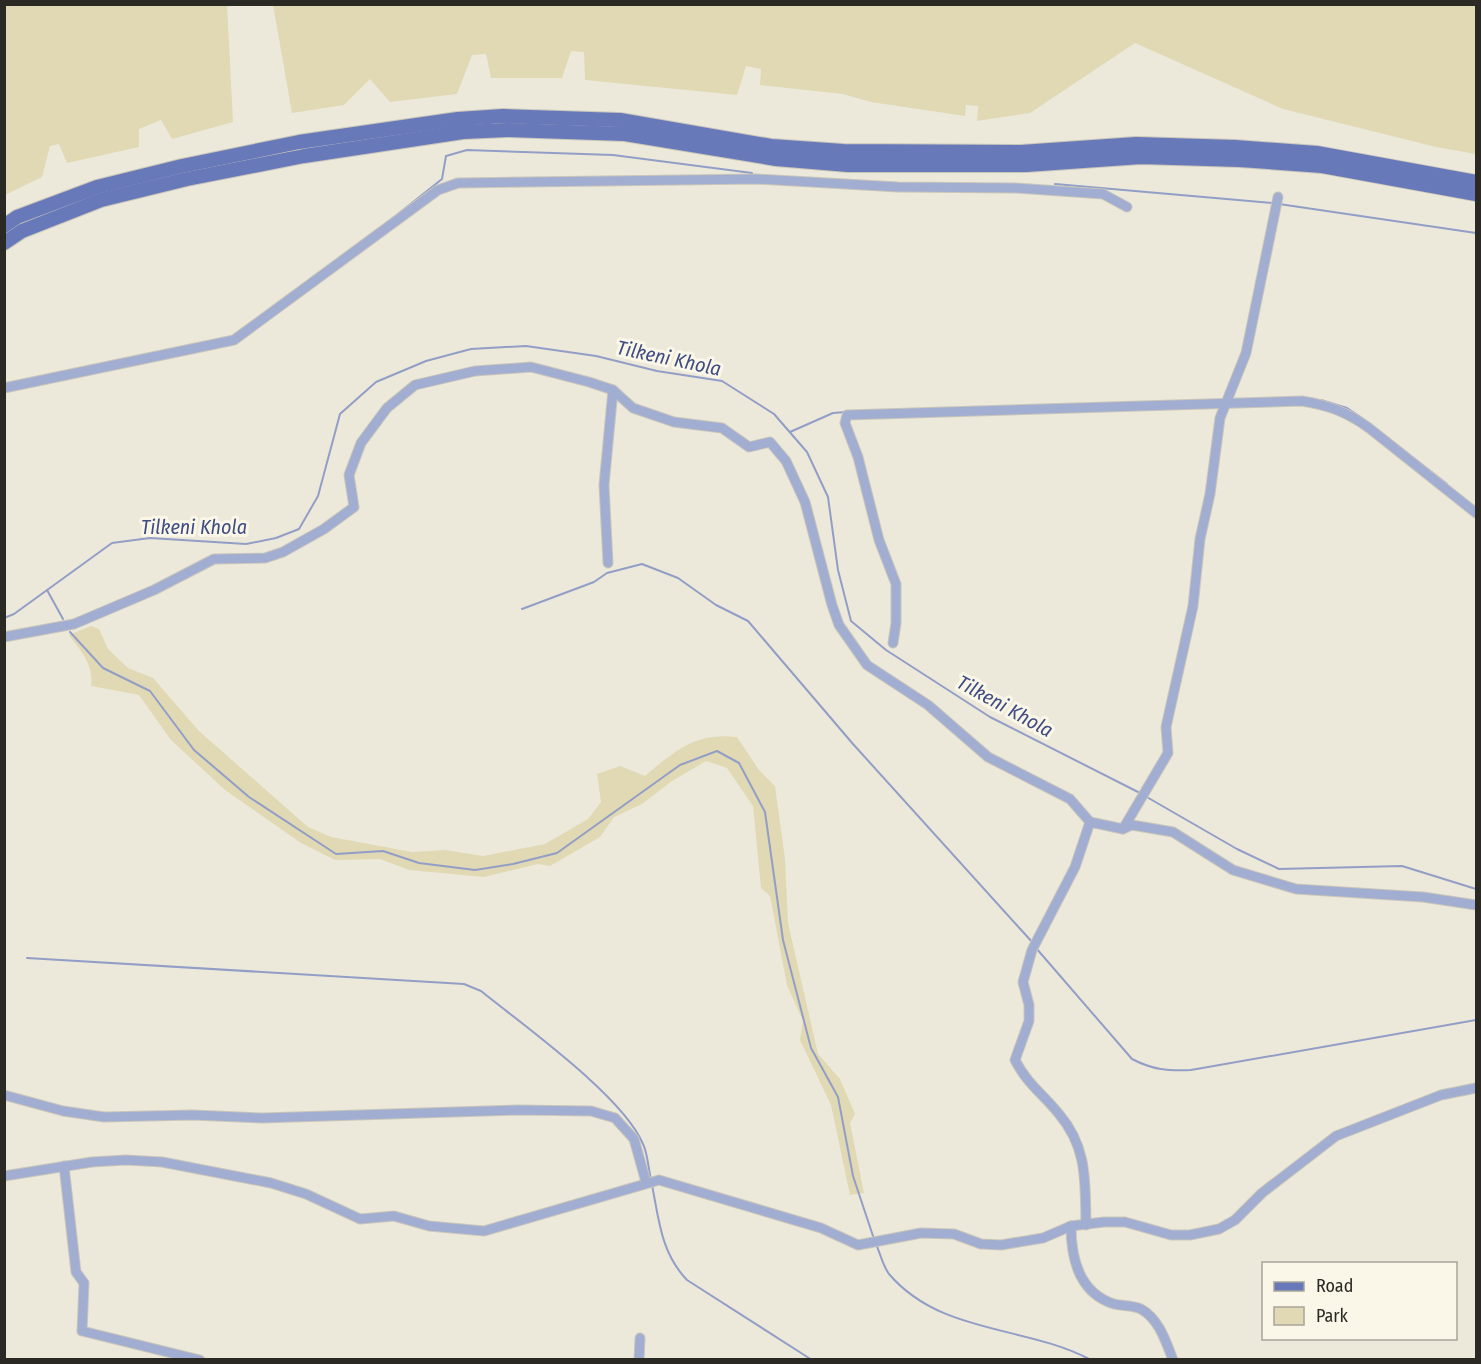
<svg xmlns="http://www.w3.org/2000/svg" width="1481" height="1364" font-family="'Fira Sans Condensed',sans-serif">
  <style>
    .green { fill: #e0d9b4 }
    .lines { fill: none; stroke-linecap: round; stroke-linejoin: round }
    .stream { stroke: #929ec6; stroke-width: 2 }
    .minor-casing { stroke: #c9c6ba; stroke-width: 11 }
    .primary-casing { stroke: #c9c6ba; stroke-width: 16 }
    .minor { stroke: #a2add2; stroke-width: 9 }
    .primary { stroke: #6879ba; stroke-width: 14 }
    .labels { text-anchor: middle; stroke-width: 6; stroke-linejoin: round; paint-order: stroke }
    .water-label { font-size: 20px; font-style: italic; fill: #3f4c82; stroke: #faf7e8 }
  </style>
  <rect width="100%" height="100%" fill="#ece9db"/>
  <g class="green">
    <path d="M5,4L227,5L233,122L172,139L161,120L139,129V147L67,163L59,144L50,146L42,177L5,195Z"/>
    <path d="M273,5H1476V154L1436,147L1283,109L1135,43L1030,113L977,121L978,106L966,105L965,116L871,102L843,94L760,85L761,69L746,66L737,95L585,80L584,52L571,51L562,78H491L486,54L472,55L457,94L390,102L370,79L344,105L292,113Z"/>
    <path d="M91,626L99,629L108,649L128,668L153,678L199,731L308,827L331,837L412,852L445,850L483,856L545,844L588,819L601,802L597,774L620,766L645,776C675,751 695,732 737,737L759,770L775,786L785,859L788,923L818,1054L840,1079L855,1114L850,1123L864,1193L850,1195L831,1105L800,1040L803,1021L787,985L770,896L761,888L753,806L727,768L706,761L672,781L642,804L614,817L600,837L550,866L538,864L484,877L409,870L380,859L335,860L301,843L225,790L171,740L139,695L91,686C94,665 81,651 69,635Z"/>
  </g>
  <g class="lines">
    <g class="stream">
      <path d="M1055,184L1273,203"/>
      <path d="M1279,204L1476,233"/>
      <path d="M398,214L442,179L446,156L467,150L613,155L752,173"/>
      <path d="M1321,400L1347,408L1362,418"/>
      <path d="M790,432L833,413L846,412"/>
      <path d="M1388,438L1447,484"/>
      <path d="M47,590L63,619"/>
      <path d="M522,609L594,582L607,573L642,564L678,578L716,605L748,621L853,744L1033,943"/>
      <path d="M4,618L14,614L112,543L150,538L246,544L276,538L299,529L318,496L340,414L376,382L426,361L471,349L526,346L596,356L657,371L722,381L774,414L807,452L828,497L838,570L851,621L886,650L990,717L1140,793"/>
      <path d="M70,632L103,668L150,691L194,750L249,797L336,854L383,851L419,863L475,870L513,864L557,853L680,765L717,751L739,763L765,812L783,940L811,1048L838,1097L853,1176L874,1239"/>
      <path d="M1145,796L1237,849L1279,869L1402,866L1476,889"/>
      <path d="M1036,948L1132,1059C1153,1070 1168,1071 1191,1070L1476,1020"/>
      <path d="M27,958L464,984L481,991C523,1025 623,1096 643,1144C648,1154 648,1168 651,1179"/>
      <path d="M652,1185C659,1220 661,1253 687,1280L812,1360"/>
      <path d="M876,1244C880,1253 883,1266 889,1274C941,1335 1026,1325 1091,1360"/>
    </g>
    <g class="minor-casing">
      <g id="minor">
        <path d="M4,388L234,340L438,190L458,183L756,179L898,187L1016,188L1103,194L1127,207"/>
        <path d="M608,563L604,485L613,390"/>
        <path d="M4,637L74,624L154,590L214,559L265,558L283,552L324,529L354,507L349,475L361,443L387,408L415,385L475,371L531,367L589,382L613,390L633,408L674,422L722,428L749,447L770,442L786,461L805,502L832,605L839,625L867,665L928,705L988,757L1070,799L1090,822"/>
        <path d="M893,643L896,623V584L879,540L858,457L845,423L847,415L1302,401C1328,405 1347,412 1369,428L1476,513"/>
        <path d="M1123,829L1168,753L1166,727L1193,606L1200,539L1210,494L1220,418L1246,353L1278,197"/>
        <path d="M4,1095L63,1111L104,1117L193,1115L262,1118L518,1110L591,1111L615,1118L634,1139L646,1182"/>
        <path d="M64,1166L76,1272L84,1283L82,1331L200,1360"/>
        <path d="M4,1176L92,1162L126,1160L162,1162L271,1183L306,1194L360,1219L394,1216L429,1226L484,1231L659,1180L821,1228L858,1245L921,1233L954,1234L981,1244L1001,1245L1043,1238L1071,1226L1104,1222H1125L1171,1235H1190L1219,1229L1235,1220L1262,1193L1336,1136L1441,1095L1476,1088"/>
        <path d="M1086,1225C1085,1183 1088,1148 1059,1114C1042,1093 1028,1085 1015,1060L1029,1021V1005L1023,982L1032,950L1075,867L1090,822L1123,829L1132,825L1173,832L1233,870L1296,889L1423,897L1476,905"/>
        <path d="M1071,1226C1071,1258 1079,1293 1114,1304C1123,1306 1133,1305 1141,1309C1159,1319 1166,1342 1173,1360"/>
        <path d="M639,1360L640,1338"/>
      </g>
    </g>
    <g class="primary-casing">
      <g id="primary">
        <path d="M4,226L17,217L97,187L182,166L299,142L458,119L503,116L620,120L771,146L843,151L1021,152L1136,144L1235,147L1317,153L1476,182"/>
        <path d="M4,243L22,231L101,200L187,179L304,156L463,132L508,130L625,134L776,159L848,165H1026L1141,157L1240,160L1322,166L1476,194"/>
      </g>
    </g>
    <use href="#minor" class="minor"/>
    <use href="#primary" class="primary"/>
  </g>
  <g class="labels">
    <g class="water-label">
      <text transform="translate(669 358) rotate(12)" y="7">Tilkeni Khola</text>
      <text x="194" y="534">Tilkeni Khola</text>
      <text transform="translate(1005 706) rotate(29)" y="7">Tilkeni Khola</text>
    </g>
  </g>
  <rect width="1481" height="1364" fill="none" stroke="#2a2924" stroke-width="12"/>
  <rect x="1262" y="1262" width="195" height="78" fill="#faf7e8" stroke="#a7a59a" stroke-width="1.5"/>
  <rect x="1274" y="1282" width="30" height="9" fill="#6879ba" stroke="#a7a59a" stroke-width="1.5"/>
  <text x="1316" y="1292" font-size="18" fill="#2a2924">Road</text>
  <rect x="1274" y="1307" width="30" height="18" fill="#e0d9b4" stroke="#a7a59a" stroke-width="1.5"/>
  <text x="1316" y="1322" font-size="18" fill="#2a2924">Park</text>
</svg>
